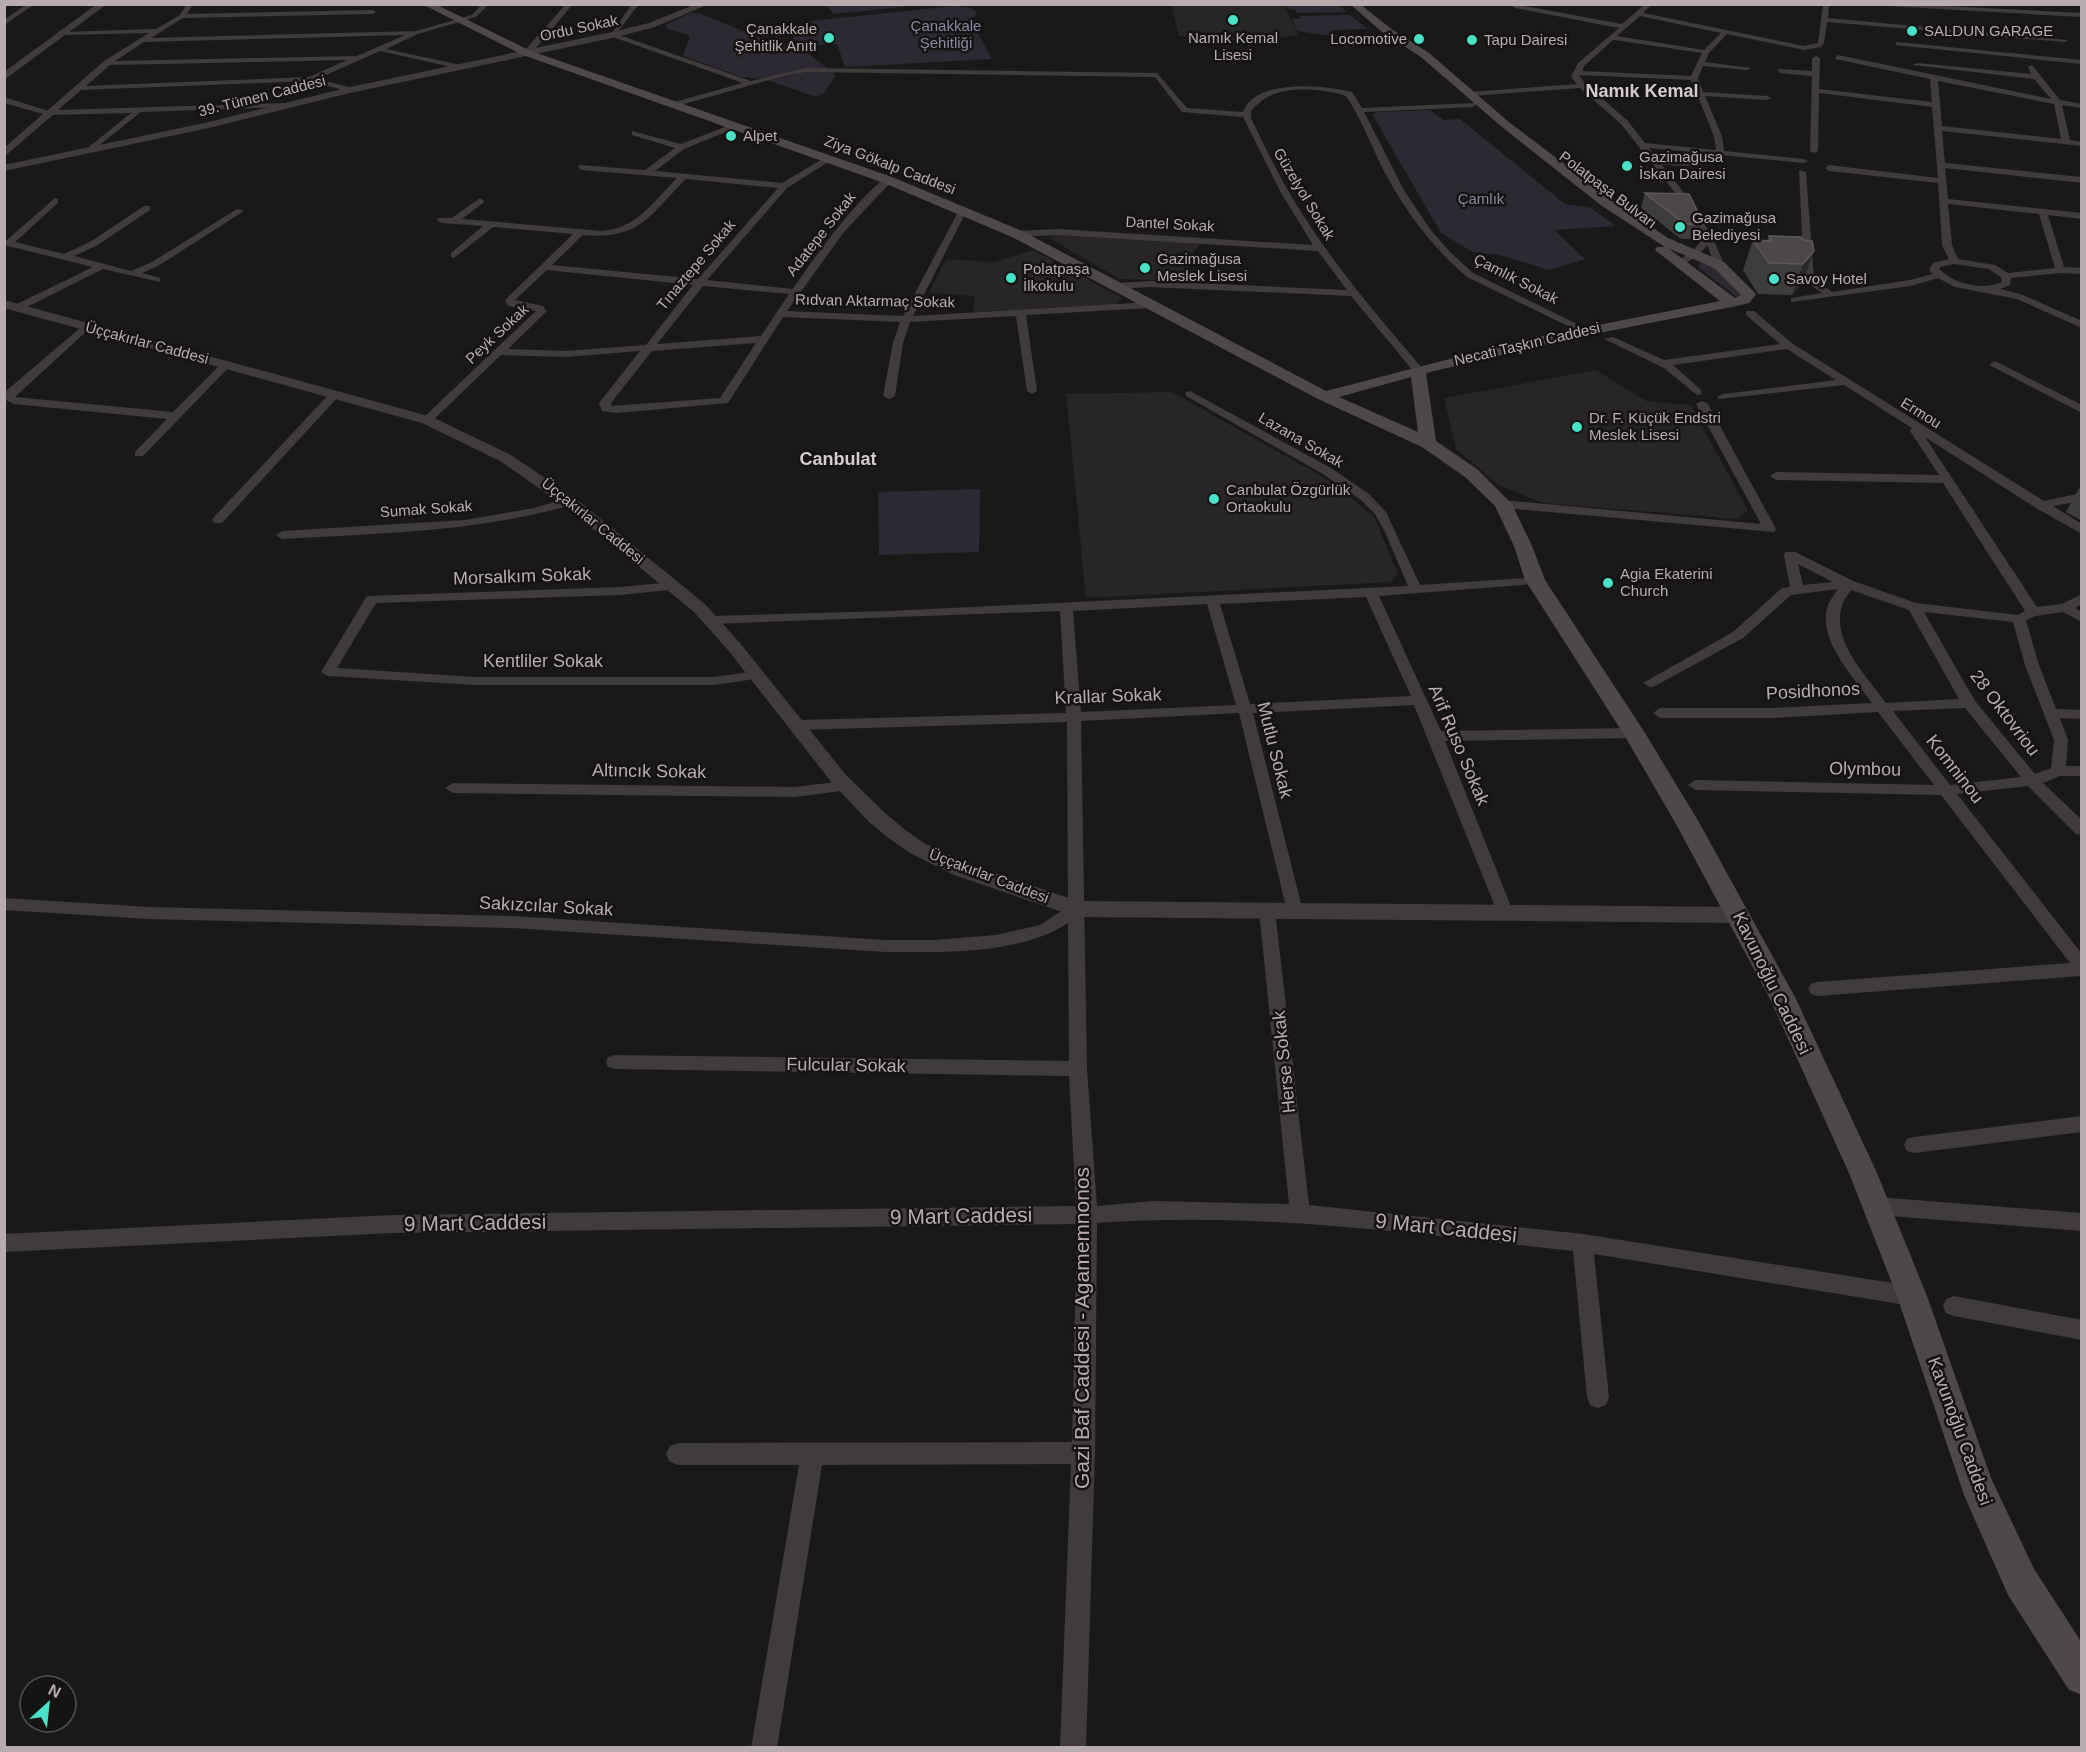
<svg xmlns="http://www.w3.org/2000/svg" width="2086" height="1752" font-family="Helvetica,sans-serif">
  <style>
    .built { fill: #272525 }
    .green { fill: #2c2932 }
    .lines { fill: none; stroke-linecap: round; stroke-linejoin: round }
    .minor { fill: #413c3c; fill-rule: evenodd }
    .tertiary { fill: #413c3c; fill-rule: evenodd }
    .secondary { fill: #4f4849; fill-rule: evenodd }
    .wall { fill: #3f3c3d }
    .shaded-wall { fill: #2b2929 }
    .building { fill: #4c4849; stroke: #5d5859; stroke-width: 1.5 }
    .poi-dot { fill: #4ae1c9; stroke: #151413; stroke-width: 2 }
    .labels { text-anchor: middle; stroke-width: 5; stroke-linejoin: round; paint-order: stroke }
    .far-park-label { font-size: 15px; fill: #8c85a2; stroke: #151413 }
    .far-street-label { font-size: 15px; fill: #b9acae; stroke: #151413 }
    .far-poi-label { font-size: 15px; fill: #b9acae; stroke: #151413; text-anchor: start }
    .far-quarter-label { font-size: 18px; font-weight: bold; fill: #d5cdcd; stroke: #151413 }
    .street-label { font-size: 18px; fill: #b9acae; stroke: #151413 }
    .near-street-label { font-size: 21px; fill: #b9acae; stroke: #151413 }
  </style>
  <rect width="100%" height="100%" fill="#1a1919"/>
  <g class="built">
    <path d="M1171,5H1284L1298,35L1257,41L1179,36Z"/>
    <path d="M1059,234L1201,243L1190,257L1187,281L1120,279L1049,238Z"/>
    <path d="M1033,250L1122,298L1116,305L973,312L975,296L929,293L946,259L994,262Z"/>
    <path d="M1596,370L1646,401L1691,405L1748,511L1737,519L1543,503L1500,486L1456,449L1444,398Z"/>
    <path d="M1172,392L1330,481L1374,517L1398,574L1390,582L1086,598L1066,394Z"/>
  </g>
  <g class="green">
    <path d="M825,5H919L834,14Z"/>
    <path d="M1286,5H1338L1347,12L1298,13L1295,10L1288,9Z"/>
    <path d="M954,6L971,8L977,13L971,21L992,59L845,67L837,44L795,46L792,33L814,32L811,21Z"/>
    <path d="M690,13H699L762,39L805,51L836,75L824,93L816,97L764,79L742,77L683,56L690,36L666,28V25Z"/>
    <path d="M1350,15L1368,29L1331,30L1338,37L1297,31L1292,19H1301L1299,16Z"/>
    <path d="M1430,110L1443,120L1460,119L1565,204L1591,208L1616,226L1554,230L1585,259L1549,270L1500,255L1473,252L1441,233L1372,114L1379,112Z"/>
    <path d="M1699,263H1711L1744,297L1738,298L1699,268Z"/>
    <path d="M980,489L979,552L879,555L878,492Z"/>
  </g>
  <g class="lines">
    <g class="minor">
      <path d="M27,4H35L4,25V20Z"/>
      <path d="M187,4L192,6L187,14L373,10L376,12L373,14L183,18L151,38L416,31L472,15L482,4H489L476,17L418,34L386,49L461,65V69L380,51L317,79L353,88V92H350L310,81L81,90L58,110L285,103L289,105L285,107L141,112L93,150H90V146L131,113L47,115V111L104,61L149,33L63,35L61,32L156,29L180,15ZM405,35L357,56L115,61L144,42ZM347,60L309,77L86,86L110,65Z"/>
      <path d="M566,4H573L530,55H524V51Z"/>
      <path d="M632,4H639L616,34L751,81L806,68L1157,73L1187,108L1243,112C1255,78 1325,85 1352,92L1362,108L1475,103L1476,105L1472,107L1364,112L1405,192L1430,229L1450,252L1473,273L1589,330L1580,332L1467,277C1432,247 1405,211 1384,171C1371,146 1362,119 1346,96C1325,89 1290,86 1270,96C1262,99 1257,105 1251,111V118C1267,151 1283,185 1303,215C1338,270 1380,319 1422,368V372H1414L1351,296L1150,287L1118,289L1113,286L1118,283L1150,281L1347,290L1318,251L1058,235L1017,237L1012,234L1017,231L1058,229L1313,245L1280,191L1243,117L1182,112L1155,77L806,72L787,75L677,106L673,104L674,102L743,83L610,36Z"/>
      <path d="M1513,4L1622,24L1645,4H1652L1643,13L1804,46L1818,43L1823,4H1829L1828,18L2068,40L2065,42L1827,22L1824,43L1821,47L1804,50L1727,34L1709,53L1705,62L1751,68L1747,70L1703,66L1698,78L1703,92L1767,96L1771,98L1767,100L1705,96L1722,136L1724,151L1804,159L1808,161L1804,163L1721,155C1705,170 1683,165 1662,165C1688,197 1710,226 1724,265L1716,267L1707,245L1698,256L1680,266L1675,263L1677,261L1692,252L1704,237L1687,208L1621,124L1580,88L1471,96L1467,94L1471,92L1577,84L1571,77L1578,63L1619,28L1515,8L1512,6ZM1640,16L1721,33L1704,50L1617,36ZM1613,40H1614L1702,53L1691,76L1582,71L1584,66ZM1579,75L1691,80L1714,136L1716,150L1645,143L1627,120L1585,84ZM1649,148L1712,154L1703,160H1658Z"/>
      <path d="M1851,4H1905L2082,13V17Z"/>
      <path d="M1897,42L2082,60V64L1895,45Z"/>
      <path d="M1838,55L2051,99L2034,79L1913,65L1917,63L2031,74L2028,67L2032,65L2060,100L2082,104V108L2062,105L2070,140L2082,142V146L1942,131L1945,163L2082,177V183L1945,168L1948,199L2082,213V219L2048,215L2064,267L2082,268V274L2060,273L2011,278L2010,285L2000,289L2023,295L2082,321V328L2017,299L1955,287L1938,278L1911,286L1791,302V298L1822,293L1804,280L1799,170L1806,172L1814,279L1832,292L1910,280L1933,274L1929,270L1933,263L1949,259L1942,245L1938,183L1829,171L1825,168L1829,165L1938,178L1932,107L1819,93L1818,151L1814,153L1810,151L1812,76L1780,73L1777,69L1812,71V58L1816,56L1820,58L1819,89L1932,102L1930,79L1835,59ZM1938,81L2054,104L2061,139L1942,126ZM1948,204L2039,214L2055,268L2008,273L1995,265L1958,259L1952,245ZM1954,264L1989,269L2001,277L2002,282C1982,291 1955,284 1939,269L1940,267Z"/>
      <path d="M735,123H738V127L684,149L655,171L782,183L826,157L833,159L787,188L707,280L793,289C809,264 864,189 888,177L892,180L891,182L844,232L787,311L903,316L959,210L963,207L967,210L913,316L1150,302L1155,305L1150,308L1026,315L1037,391L1032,394L1027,391L1016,316L910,322L903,343L895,396L889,399L883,396L893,343L900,322L783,317L728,403L617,413L602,411L599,403L640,351L565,357L501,355L431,422H423V418L536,311L508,306L505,300L573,234L493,227L454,258L451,257V253L483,226L441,223L437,220L438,218H452L480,198L484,201L483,203L462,219L602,231C636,229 654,201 677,178L582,170L579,169V165L645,170L675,148L632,135V131L681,144ZM686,179L778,188L698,279L552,265L583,235C640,240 649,216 686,179ZM547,270L693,285L646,345L565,351L508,349L547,311L543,306L515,300ZM703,286L789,294L761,336L657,344ZM756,343L720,398L611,406V403L652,351Z"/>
      <path d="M55,198L58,199V203L15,242L64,254L90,242L144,206H150V210L96,246L74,256L131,271L152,262L237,209L244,211L158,266L142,273L160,278V282L103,269L23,309H15V305L93,267L4,245V239L7,240Z"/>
      <path d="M1746,311H1754L1793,344L2044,501L2082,493V501L2053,506L2082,524V534L2036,508L1925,437L2037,607L2062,604L2082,594V604L2075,608L2082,612V622L2063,612L2036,616L2026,620L2039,665L2056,709L2082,710V719L2060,718L2068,740L2066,766H2082V776H2060L2043,783L2082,820V835L2076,834L2028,786L1957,794L2082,954V976L1817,996L1811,994L1808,989L1811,984L1817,982L2070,963L1941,795L1696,790L1688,785L1696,780L1934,785L1878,712L1774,718H1660L1653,713L1660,708H1774L1872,703C1854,677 1816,639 1828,605C1830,600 1835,594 1838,589L1791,595L1743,638L1655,686L1650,687L1643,683L1733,632L1782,588L1790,587L1784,555L1785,552H1795L1853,581L1916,603L2018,615L2025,611L1943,483L1776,480L1770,476L1776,472L1939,475L1910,431L1912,428L1844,385L1719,399L1717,397L1723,394L1836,380L1787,349L1673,365L1701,390V394L1697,395L1664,368L1604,339L1613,337L1664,360L1780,344L1746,315ZM1798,564L1833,582L1803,585ZM1851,590L1909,610L1959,699L1886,703C1867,676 1831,642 1842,606C1843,600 1848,595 1851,590ZM1924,612L2013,622L2025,665L2054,740L2051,768L2035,774L1975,701ZM1965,708L2021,777L1950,785L1893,711Z"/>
      <path d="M86,323L91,326L90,328L15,397L173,412L223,362H231L232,364L143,456H135V452L167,419L14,404L4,399L6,391Z"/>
      <path d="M1995,361L2082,405V413L1991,366L1990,364Z"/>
      <path d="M335,391L339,392V396L222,523H214L212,520L214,517L331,392Z"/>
      <path d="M1190,391L1331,468L1369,494L1386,512L1420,585L1540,577L1542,580L1540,583L1535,584L1379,596L1441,731L1634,728L1641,733L1634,738L1445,741L1514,914L1512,918H1500L1498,914L1414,705L1253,713L1303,911L1301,915H1289L1287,911L1239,713L1081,721L1087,1069L1097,1206L1153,1201L1289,1204L1259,911L1261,907H1273L1275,911L1309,1205L1583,1234L1912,1286L1920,1289L1923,1296L1920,1303L1912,1306L1594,1254L1609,1397L1606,1405L1598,1408L1590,1405L1587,1397L1573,1251C1415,1234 1257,1211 1097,1223L1095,1453L1086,1748H1060L1071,1464L822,1465L777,1748H751L799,1465H678L670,1462L666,1454L670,1446L678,1443L1072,1442L1077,1224L393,1233L4,1252V1234L393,1215L1076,1206L1069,1076L615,1069L608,1067L606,1062L608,1057L615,1055L1069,1061L1068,923C1020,955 942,952 886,952L513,928L150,919L4,910V898L150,907L513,916L886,940H935L996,935L1040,925L1068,907L1067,722L798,730L791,725L798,720L1066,713L1060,611L711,624L704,620L711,616L889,611L1408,586L1385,532L1375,514L1361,500L1323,474L1186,396V392ZM1366,597L1411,696L1250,704L1220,604ZM1207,604L1236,705L1081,712L1073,611Z"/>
      <path d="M1702,401L1708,404L1776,529L1774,532L1503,508L1497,504L1503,500L1761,524L1696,404Z"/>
      <path d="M571,497L577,501L575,504C479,532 381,533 282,539L276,535L282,531L465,520L534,508Z"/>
      <path d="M673,582L678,583L680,586L678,589L620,595L376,603L337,668L475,677H714L757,671L764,675L762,678L714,685H475L328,676L321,672L367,596L620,587Z"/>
      <path d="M844,781L852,786L849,790L795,797L453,793L445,788L453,783L795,787Z"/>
      <path d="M2082,1116V1132L1914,1153L1907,1151L1904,1145L1907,1139L1914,1137Z"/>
      <path d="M1876,1197L2082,1213V1231L1876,1215L1869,1212L1866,1206L1869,1200Z"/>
      <path d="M1954,1296L2082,1320V1340L1954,1316L1946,1313L1943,1306L1946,1299Z"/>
    </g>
    <g class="tertiary">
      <path d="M97,4H107L4,80V72Z"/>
      <path d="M696,4H709L655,27L612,38L350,93L209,128L4,171V165L209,122L350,87L612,32L649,23Z"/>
      <path d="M4,97L55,113L4,157V148L43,114L4,103Z"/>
      <path d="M4,300L432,417L511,455L580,502L706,605L740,643L846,775L884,812L904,829L924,843L968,864L1078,901L1739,907L1747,910L1750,915L1747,920L1739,923L1077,917L954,875L910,853L890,839L869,822L833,784L728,650L694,612L569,509L500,461L422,423L4,308Z"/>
    </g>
    <path class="secondary" d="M422,4H435L531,51L892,177L1022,231L1326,391L1527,339L1720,301L1655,250L1657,247H1665L1602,206L1502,127L1421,57L1382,32L1350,4H1360L1390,28L1429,53L1510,123L1612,200L1668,238L1724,262L1754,292L1756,295L1749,303L1732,307L1578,337L1426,373L1436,441L1477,469L1512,504L1532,546L1545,580L1645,733L1700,824L1796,999L1877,1173L1927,1296L1991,1478L2034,1569L2082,1643V1695L2069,1690L2008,1595L1964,1495L1897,1296L1849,1173L1770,999L1676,824L1623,733L1525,580L1514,546L1495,506L1465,477L1422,447L1318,399L1012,237L884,183L523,55ZM1668,248L1714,268L1741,295L1735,298ZM1411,377L1418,432L1339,397Z"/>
  </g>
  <g class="wall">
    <path d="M1645,193L1704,224L1700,239H1681L1641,208Z"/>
    <path d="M1769,236L1803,240L1814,251L1803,282L1792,295L1758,294L1743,270L1753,240H1767Z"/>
    <path d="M2082,483V521L2066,512Z"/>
  </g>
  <path class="shaded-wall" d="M1814,251L1803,282L1792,295L1803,264Z"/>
  <g class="building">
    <path d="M1645,193L1689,194L1704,224H1685Z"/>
    <path d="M1769,236L1801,237L1803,240L1812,241L1814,251L1803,264L1769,263L1753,240L1772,241Z"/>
  </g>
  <g class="poi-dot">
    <circle cx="1233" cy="20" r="6"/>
    <circle cx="1912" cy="31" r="6"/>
    <circle cx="829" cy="38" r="6"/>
    <circle cx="1419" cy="39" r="6"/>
    <circle cx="1472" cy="40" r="6"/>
    <circle cx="731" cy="136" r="6"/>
    <circle cx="1627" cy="166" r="6"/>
    <circle cx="1680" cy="227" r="6"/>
    <circle cx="1145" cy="268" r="6"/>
    <circle cx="1011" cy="278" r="6"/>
    <circle cx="1774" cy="279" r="6"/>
    <circle cx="1577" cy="427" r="6"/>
    <circle cx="1214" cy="499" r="6"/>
    <circle cx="1608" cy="583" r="6"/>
  </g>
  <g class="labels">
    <g class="far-park-label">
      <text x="946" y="31">Çanakkale<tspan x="946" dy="17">Şehitliği</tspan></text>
      <text x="1481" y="204">Çamlık</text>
    </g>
    <g class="far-street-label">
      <text transform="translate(579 28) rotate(-12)" y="5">Ordu Sokak</text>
      <text transform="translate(262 96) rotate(-14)" y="5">39. Tümen Caddesi</text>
      <text transform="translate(890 165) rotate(21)" y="5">Ziya Gökalp Caddesi</text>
      <text transform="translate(1608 190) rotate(37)" y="5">Polatpaşa Bulvarı</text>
      <text transform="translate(1304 194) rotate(59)" y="5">Güzelyol Sokak</text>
      <text transform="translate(1170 224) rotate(3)" y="5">Dantel Sokak</text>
      <text transform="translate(821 234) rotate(-52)" y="5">Adatepe Sokak</text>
      <text transform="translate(696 265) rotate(-50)" y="5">Tınaztepe Sokak</text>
      <text transform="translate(1516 279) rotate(27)" y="5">Çamlık Sokak</text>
      <text transform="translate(875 301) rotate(1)" y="5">Rıdvan Aktarmaç Sokak</text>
      <text transform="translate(497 334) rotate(-43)" y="5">Peyk Sokak</text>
      <text transform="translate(147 343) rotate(15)" y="5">Üççakırlar Caddesi</text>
      <text transform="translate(1527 344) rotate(-13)" y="5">Necati Taşkın Caddesi</text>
      <text transform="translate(1921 413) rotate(32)" y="5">Ermou</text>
      <text transform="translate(1301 440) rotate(30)" y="5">Lazana Sokak</text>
      <text transform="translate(426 509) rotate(-4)" y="5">Sumak Sokak</text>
      <text transform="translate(593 521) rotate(39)" y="5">Üççakırlar Caddesi</text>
      <text transform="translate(989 876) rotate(21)" y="5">Üççakırlar Caddesi</text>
    </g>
    <g class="far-poi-label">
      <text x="817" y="34" text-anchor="end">Çanakkale<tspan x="817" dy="17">Şehitlik Anıtı</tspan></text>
      <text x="1924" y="36">SALDUN GARAGE</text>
      <text x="1233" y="43" text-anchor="middle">Namık Kemal<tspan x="1233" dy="17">Lisesi</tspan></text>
      <text x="1407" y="44" text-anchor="end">Locomotive</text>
      <text x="1484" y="45">Tapu Dairesi</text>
      <text x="743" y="141">Alpet</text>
      <text x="1639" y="162">Gazimağusa<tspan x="1639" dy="17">İskan Dairesi</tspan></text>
      <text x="1692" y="223">Gazimağusa<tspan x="1692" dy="17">Belediyesi</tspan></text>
      <text x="1157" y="264">Gazimağusa<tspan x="1157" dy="17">Meslek Lisesi</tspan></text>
      <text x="1023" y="274">Polatpaşa<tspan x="1023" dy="17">İlkokulu</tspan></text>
      <text x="1786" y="284">Savoy Hotel</text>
      <text x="1589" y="423">Dr. F. Küçük Endstri<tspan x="1589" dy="17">Meslek Lisesi</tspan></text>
      <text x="1226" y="495">Canbulat Özgürlük<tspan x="1226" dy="17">Ortaokulu</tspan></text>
      <text x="1620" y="579">Agia Ekaterini<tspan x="1620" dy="17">Church</tspan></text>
    </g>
    <g class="far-quarter-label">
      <text x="1642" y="97">Namık Kemal</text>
      <text x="838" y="465">Canbulat</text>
    </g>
    <g class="street-label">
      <text transform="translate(522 576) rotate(-2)" y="6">Morsalkım Sokak</text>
      <text x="543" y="667">Kentliler Sokak</text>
      <text transform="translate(1813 691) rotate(-3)" y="6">Posidhonos</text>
      <text transform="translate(1108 696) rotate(-2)" y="6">Krallar Sokak</text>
      <text transform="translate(2005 713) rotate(53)" y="6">28 Oktovriou</text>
      <text transform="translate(1459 745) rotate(67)" y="6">Arif Ruso Sokak</text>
      <text transform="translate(1275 750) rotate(76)" y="6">Mutlu Sokak</text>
      <text transform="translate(1865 769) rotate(1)" y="6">Olymbou</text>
      <text transform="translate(1955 769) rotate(52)" y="6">Komninou</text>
      <text transform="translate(649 771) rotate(1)" y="6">Altıncık Sokak</text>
      <text transform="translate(546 906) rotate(3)" y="6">Sakızcılar Sokak</text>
      <text transform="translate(1772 983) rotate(64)" y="6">Kavunoğlu Caddesi</text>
      <text transform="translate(1284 1062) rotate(-96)" y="6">Herse Sokak</text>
      <text transform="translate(846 1065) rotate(1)" y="6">Fulcular Sokak</text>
      <text transform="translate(1960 1431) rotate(70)" y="6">Kavunoğlu Caddesi</text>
    </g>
    <g class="near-street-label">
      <text transform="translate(961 1216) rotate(-1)" y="7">9 Mart Caddesi</text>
      <text transform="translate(475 1223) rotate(-1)" y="7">9 Mart Caddesi</text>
      <text transform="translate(1446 1228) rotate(6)" y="7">9 Mart Caddesi</text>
      <text transform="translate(1082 1328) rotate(-90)" y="7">Gazi Baf Caddesi - Agamemnonos</text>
    </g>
  </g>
  <rect width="2086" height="1752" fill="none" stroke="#b9acae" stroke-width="12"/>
  <g transform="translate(48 1704) rotate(27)"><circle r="28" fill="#151413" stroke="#575151" stroke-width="1.5"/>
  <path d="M0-4.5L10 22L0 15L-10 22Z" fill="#4ae1c9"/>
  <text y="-9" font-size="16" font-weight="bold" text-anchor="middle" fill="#b9acae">N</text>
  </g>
</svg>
